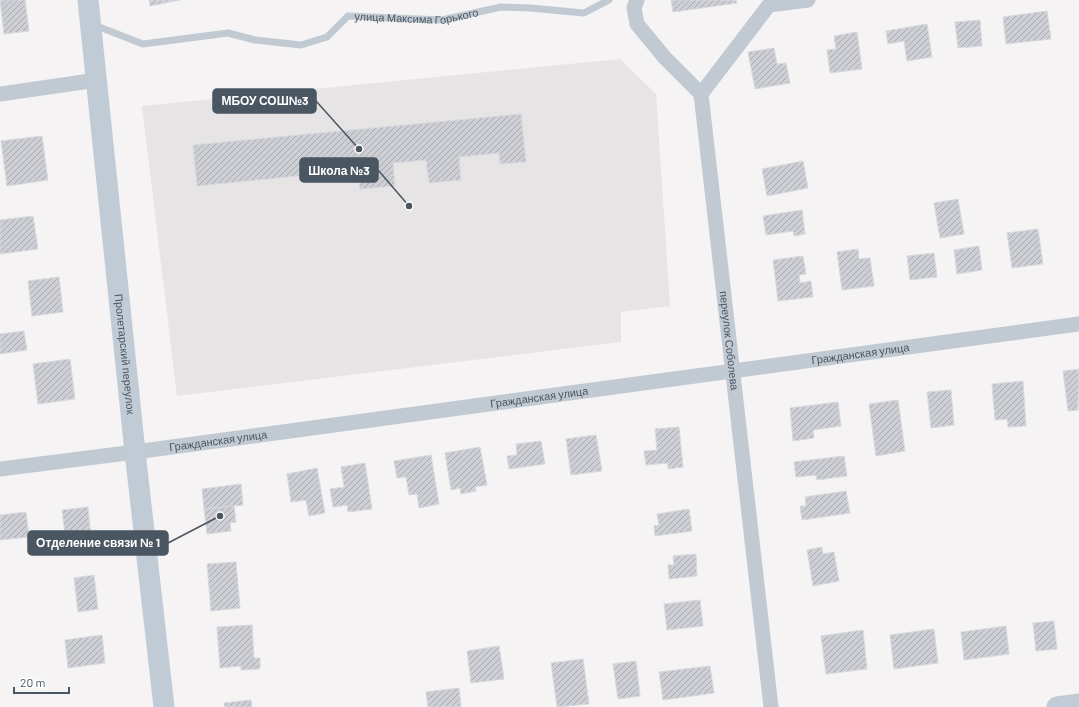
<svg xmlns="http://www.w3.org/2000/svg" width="1079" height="707" font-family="Barlow,sans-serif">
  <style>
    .education { fill: #e6e4e5 }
    .building { fill: url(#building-hatch); stroke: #d7d9de }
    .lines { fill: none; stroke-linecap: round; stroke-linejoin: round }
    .lane { stroke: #c1cad2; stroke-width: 7 }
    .street { stroke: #c1cad2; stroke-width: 15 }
    .secondary { stroke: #c1cbd6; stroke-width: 21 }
    .labels { text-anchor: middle; stroke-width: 3; stroke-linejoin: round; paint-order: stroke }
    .street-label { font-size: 11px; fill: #4a5661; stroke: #fff }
    .leader { fill: none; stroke: #4a5661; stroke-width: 1.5 }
    .callout-dot { fill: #4a5661; stroke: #fff; stroke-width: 1.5 }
    .callout { fill: #4a5661; stroke: #4a5661; stroke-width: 1.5 }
    .callout-label { font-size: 12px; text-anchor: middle; font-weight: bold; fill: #fff }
  </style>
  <defs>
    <pattern id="building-hatch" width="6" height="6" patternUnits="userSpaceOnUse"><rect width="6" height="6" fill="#cdcfd5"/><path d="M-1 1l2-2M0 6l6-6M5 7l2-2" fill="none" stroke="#a8abb0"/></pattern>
  </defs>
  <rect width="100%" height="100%" fill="#f5f3f3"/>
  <path class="education" d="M620,59L656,94L670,306L621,312V342L177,396L142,106Z"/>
  <g class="building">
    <path d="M0,0H25L29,31L4,34Z"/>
    <path d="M149,0H180L150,6Z"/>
    <path d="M671,0H736L737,3L673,12Z"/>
    <path d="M1047,11L1051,39L1006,44L1003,17Z"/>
    <path d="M980,20L982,46L958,48L955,22Z"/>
    <path d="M927,24L932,57L907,61L904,41L888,44L886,31Z"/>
    <path d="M857,32L862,69L830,73L827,50L836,49L834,36Z"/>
    <path d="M774,48L777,64L786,63L790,83L755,89L748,52Z"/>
    <path d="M521,114L526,162L500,164L499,153L459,157L461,180L429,183L426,160L393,163L395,186L360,189L358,170L197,186L193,145Z"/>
    <path d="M42,136L48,180L7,186L1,141Z"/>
    <path d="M803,161L808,188L767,196L762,169Z"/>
    <path d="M958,199L964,234L940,238L934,203Z"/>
    <path d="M802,210L805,234L794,236L793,231L766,235L763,216Z"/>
    <path d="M33,216L38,249L0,254V220Z"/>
    <path d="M1038,229L1043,264L1012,268L1007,233Z"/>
    <path d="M979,246L982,270L957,274L954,250Z"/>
    <path d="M858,249L859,259L870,258L874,286L842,290L837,252Z"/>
    <path d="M934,253L937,277L910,280L907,256Z"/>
    <path d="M803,256L806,274L799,275L800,283L811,281L813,297L778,301L773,260Z"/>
    <path d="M59,277L63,312L32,316L28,281Z"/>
    <path d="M24,331L27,350L0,354V334Z"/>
    <path d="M70,359L75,399L38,404L33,364Z"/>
    <path d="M1079,369L1078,410L1068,411L1063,371Z"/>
    <path d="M1023,381L1026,426L1008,427L1007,419L995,420L992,384Z"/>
    <path d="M951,390L954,425L931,428L927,392Z"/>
    <path d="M898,400L905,451L876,456L869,404Z"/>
    <path d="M838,402L841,426L813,430L814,438L793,441L790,408Z"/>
    <path d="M679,427L683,467L668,469V463L646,465L644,451L657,450L655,429Z"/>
    <path d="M596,435L602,471L571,475L566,439Z"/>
    <path d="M541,441L545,464L509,469L507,456L517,455L516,444Z"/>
    <path d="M480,447L487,485L475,487L476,491L461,494L460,488L451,490L445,453Z"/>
    <path d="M431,455L439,504L419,508L417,494L409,495L406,477L397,478L394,461Z"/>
    <path d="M844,456L847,476L817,480L816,475L796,477L794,462Z"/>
    <path d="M365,463L372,509L348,512L347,505L333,507L330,489L344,487L341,467Z"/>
    <path d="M317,468L325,513L309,516L306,500L291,502L287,474Z"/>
    <path d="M241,484L243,505L204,509L202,489Z"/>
    <path d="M846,491L850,513L802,520L800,506H806L805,497Z"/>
    <path d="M234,506L236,522L230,523L231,531L207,534L204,509Z"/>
    <path d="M88,507L92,549L67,552L62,510Z"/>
    <path d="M689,509L692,531L655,536L654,526L659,525L657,514Z"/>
    <path d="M26,512L29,537L0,540V515Z"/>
    <path d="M822,547L823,554L834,552L839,581L813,586L807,550Z"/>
    <path d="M696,554L697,576L669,579L668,565H674L673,556Z"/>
    <path d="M236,562L240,608L211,611L207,564Z"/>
    <path d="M94,575L98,609L78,612L74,578Z"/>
    <path d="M700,600L703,626L667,630L664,604Z"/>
    <path d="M1054,621L1057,649L1036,651L1033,623Z"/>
    <path d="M252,625L254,658H260V669L241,670V666L220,668L217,627Z"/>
    <path d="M1006,626L1009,654L964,660L961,632Z"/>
    <path d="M934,629L938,663L894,669L890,635Z"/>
    <path d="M863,630L867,669L826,674L821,636Z"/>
    <path d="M102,635L105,663L68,668L65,640Z"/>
    <path d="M499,646L504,679L471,683L467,651Z"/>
    <path d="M583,659L589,704L557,707L551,663Z"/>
    <path d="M636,661L640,696L618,699L613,664Z"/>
    <path d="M710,666L714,693L663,700L659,672Z"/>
    <path d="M459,688L461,707H428L426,692Z"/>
    <path d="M251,700L252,707H225L224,703Z"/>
  </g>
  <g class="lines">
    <path class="lane" id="s1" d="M94,25L143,44L228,33L255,40L301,45L327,37L348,16L442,20L501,7L530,8L584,13L609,0"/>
    <g class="street">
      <path id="s2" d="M637,0L634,8L637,24L665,58L701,94L771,707"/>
      <path d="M0,94L97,80"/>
      <path d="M701,94L769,5L808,0"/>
      <path id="s3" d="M0,469L135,452L1079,324"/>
    </g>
    <g class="secondary">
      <path id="s4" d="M88,0L135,452L164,707"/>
      <path d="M1057,707L1079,704"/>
    </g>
  </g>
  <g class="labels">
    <g class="street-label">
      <text dy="4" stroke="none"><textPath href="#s1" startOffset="338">улица Максима Горького</textPath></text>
      <text dy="4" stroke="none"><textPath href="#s2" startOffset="368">переулок Соболева</textPath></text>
      <text dy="4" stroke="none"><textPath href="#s4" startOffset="356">Пролетарский переулок</textPath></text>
      <text dy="4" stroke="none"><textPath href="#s3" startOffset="868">Гражданская улица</textPath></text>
      <text dy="4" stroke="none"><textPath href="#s3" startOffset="544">Гражданская улица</textPath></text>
      <text dy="4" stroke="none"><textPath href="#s3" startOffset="220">Гражданская улица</textPath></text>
    </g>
  </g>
  <path class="leader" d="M359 149L316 101M409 206L378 170M220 516L168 543"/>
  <g class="callout-dot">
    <circle cx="359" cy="149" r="4"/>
    <circle cx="409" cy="206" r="4"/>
    <circle cx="220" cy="516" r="4"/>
  </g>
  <g class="callout">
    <rect x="213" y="89" width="103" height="24" rx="4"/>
    <rect x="300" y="158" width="78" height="24" rx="4"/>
    <rect x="28" y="531" width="140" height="24" rx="4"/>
  </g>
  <g class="callout-label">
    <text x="265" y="105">МБОУ СОШ№3</text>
    <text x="339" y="175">Школа №3</text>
    <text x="98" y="547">Отделение связи № 1</text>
  </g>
  <path d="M14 687v6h55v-6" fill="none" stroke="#4a5661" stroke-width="2"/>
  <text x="20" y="687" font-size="12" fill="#4a5661" stroke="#ffffff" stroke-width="3" paint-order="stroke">20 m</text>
</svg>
